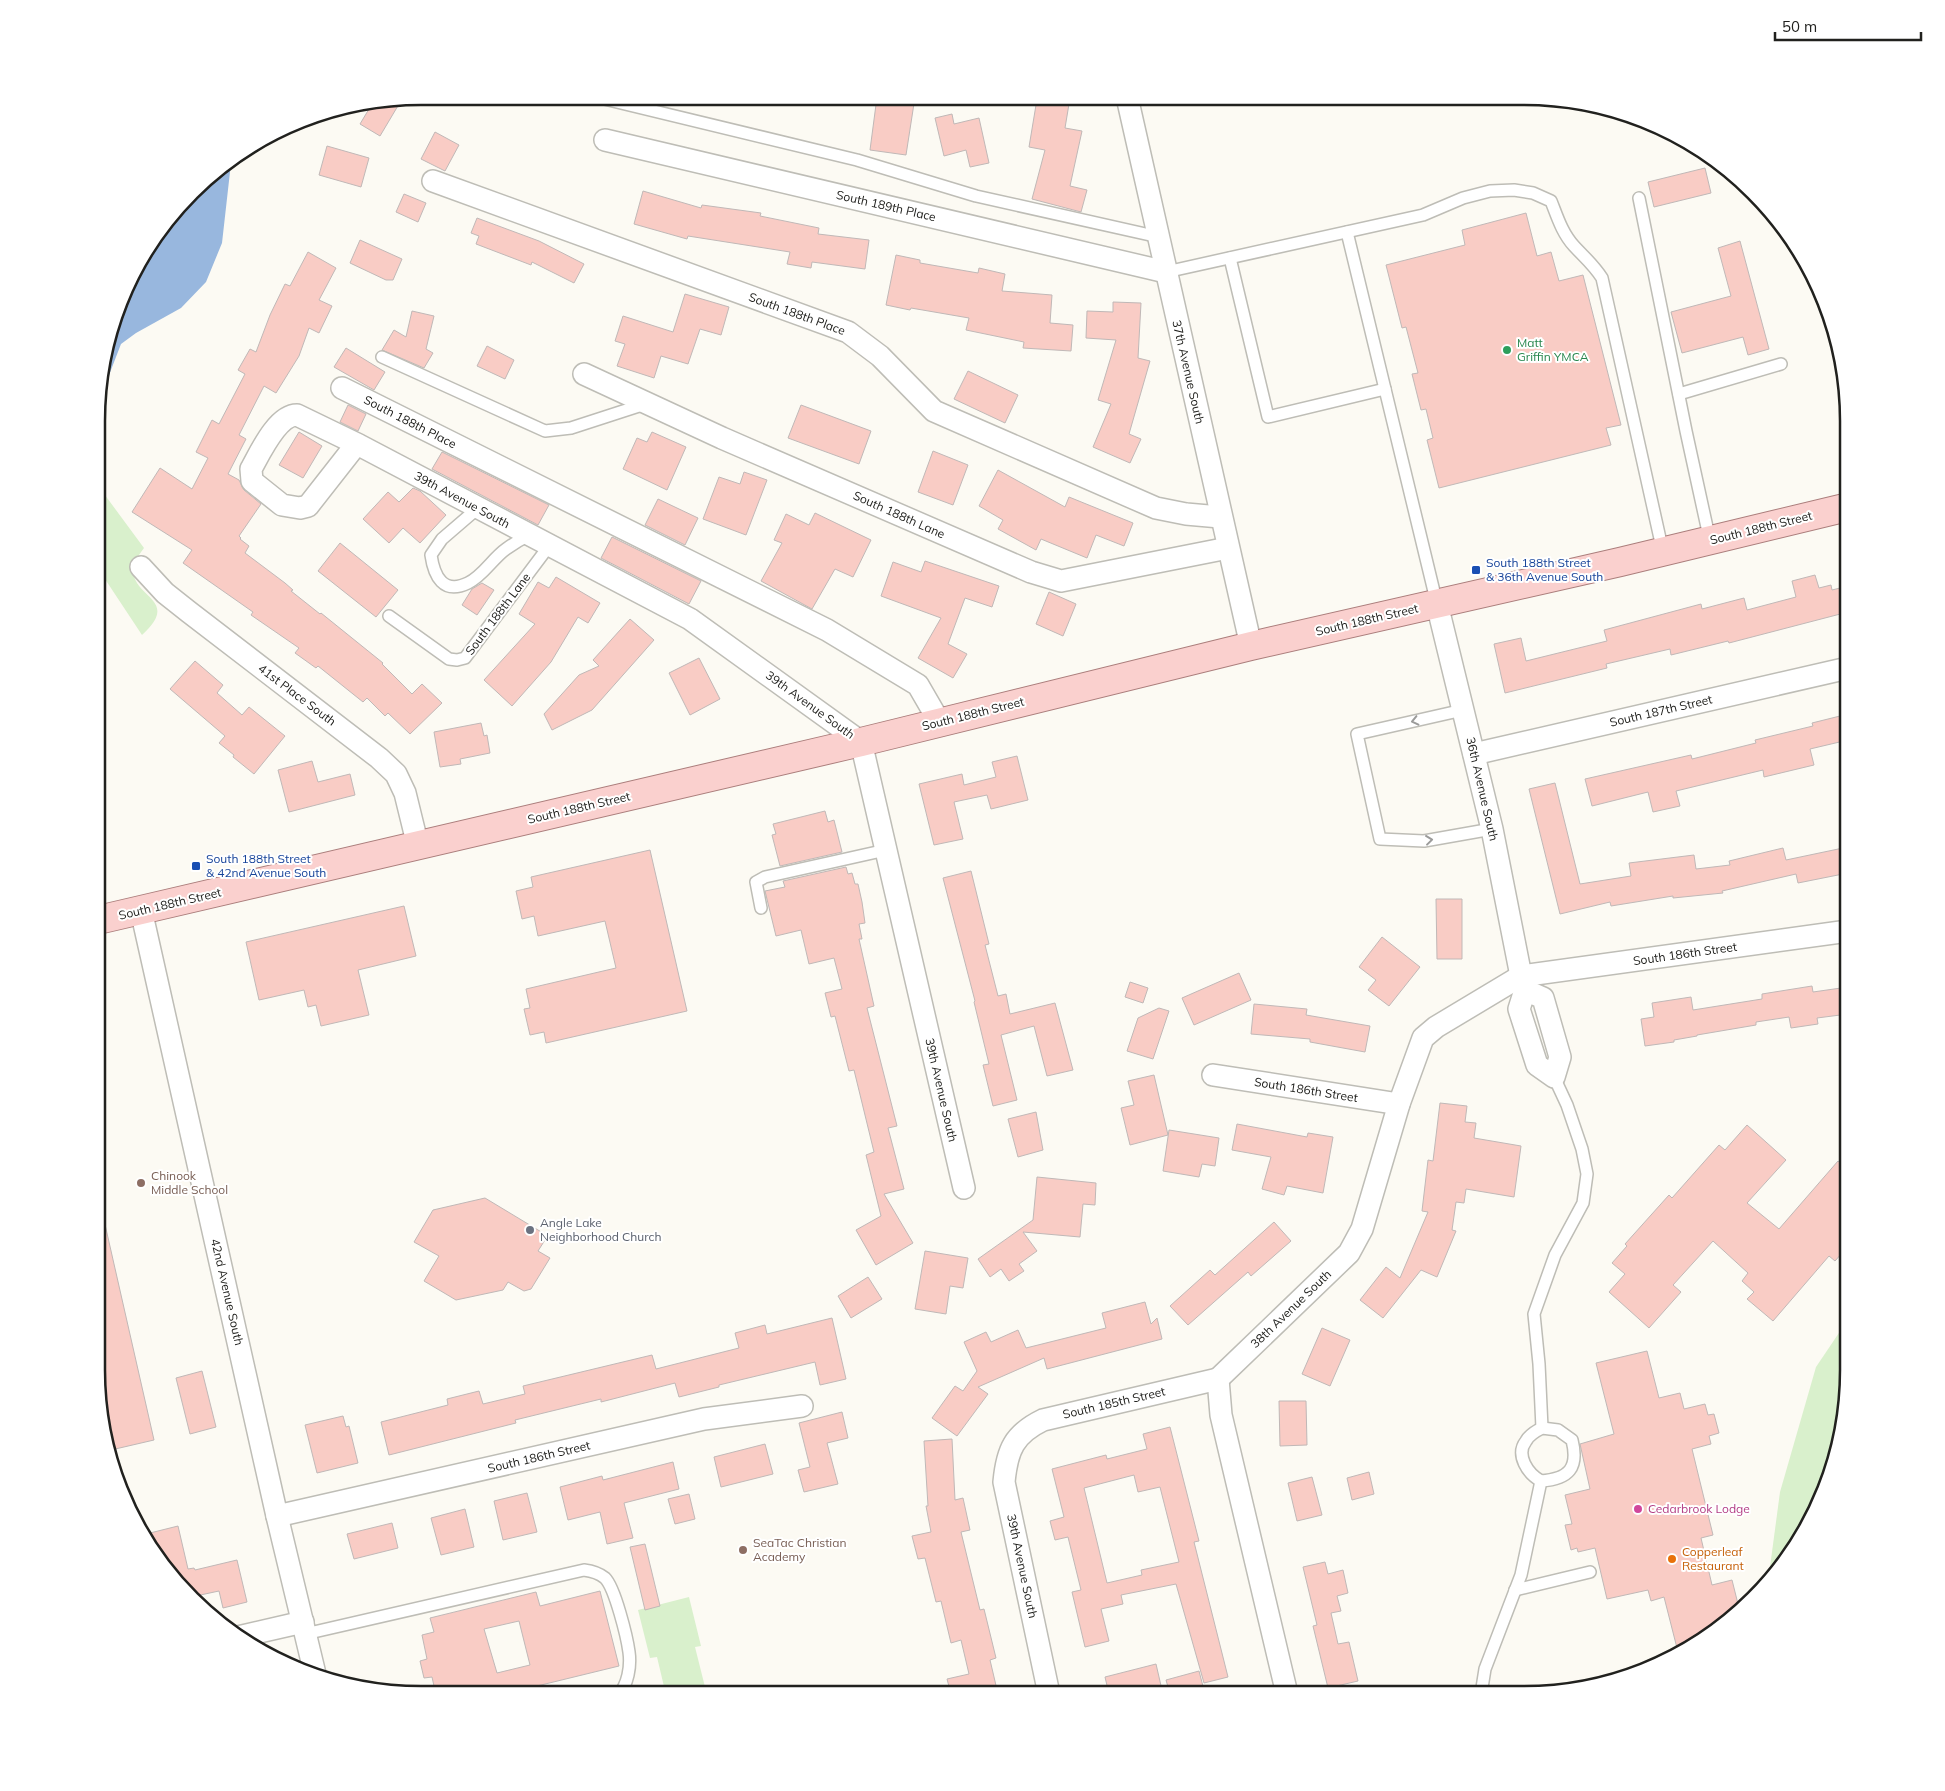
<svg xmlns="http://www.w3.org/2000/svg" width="1945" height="1791" font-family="Mulish,sans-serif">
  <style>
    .green { fill: #d9f0cc }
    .water { fill: #98b7de }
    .building { fill: #f9ccc5; stroke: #c0b8b7; fill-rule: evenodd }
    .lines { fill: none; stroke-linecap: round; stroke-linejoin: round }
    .lane-casing { stroke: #bebdb6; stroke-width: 14 }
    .street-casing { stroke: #bebdb6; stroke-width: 24 }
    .primary-casing { stroke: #ab7e7c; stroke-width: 30 }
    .lane { stroke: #fff; stroke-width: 11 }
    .street { stroke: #fff; stroke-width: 21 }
    .primary { stroke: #fad0ce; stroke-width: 28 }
    .oneway { stroke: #9b9b9a }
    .leisure-dot { fill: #2e9e5b; stroke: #fff; stroke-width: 2 }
    .transit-dot { fill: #1a4fb4; stroke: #fff; stroke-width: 2 }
    .education-dot { fill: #8d6e63; stroke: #fff; stroke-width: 2 }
    .worship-dot { fill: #6b7280; stroke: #fff; stroke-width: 2 }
    .hotel-dot { fill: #d1479c; stroke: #fff; stroke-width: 2 }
    .food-dot { fill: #e8710a; stroke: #fff; stroke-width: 2 }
    .labels { text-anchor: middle; stroke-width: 4; stroke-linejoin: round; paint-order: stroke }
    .street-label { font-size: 12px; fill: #21211e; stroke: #fff }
    .leisure-label { font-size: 12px; fill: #27864d; stroke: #fff; text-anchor: start }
    .transit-label { font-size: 12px; fill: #164399; stroke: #fff; text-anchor: start }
    .education-label { font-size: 12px; fill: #785e54; stroke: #fff; text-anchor: start }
    .worship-label { font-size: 12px; fill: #5b616d; stroke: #fff; text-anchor: start }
    .hotel-label { font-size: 12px; fill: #b23c85; stroke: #fff; text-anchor: start }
    .food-label { font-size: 12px; fill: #c56008; stroke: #fff; text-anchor: start }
    .rim { fill: none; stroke: #21211e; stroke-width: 2.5 }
  </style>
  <rect width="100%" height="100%" fill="#fcfaf3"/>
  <g class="green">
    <path d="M99,487L144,548C141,552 137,557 135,562C123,598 185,596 142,635L99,570Z"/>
    <path d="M1849,1318V1370L1838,1454L1815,1513L1781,1568L1768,1582L1780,1492L1816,1367Z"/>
    <path d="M689,1597L701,1646L695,1647L705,1687L676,1695H666L657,1657L650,1658L638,1610Z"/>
  </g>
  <path class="water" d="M231,163L222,243L206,282L181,308L136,333L121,344L99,401V378L140,259L207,177Z"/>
  <g class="building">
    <path d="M877,97H915L906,155L870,150Z"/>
    <path d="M402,99L380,136L360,124L372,104Z"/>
    <path d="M1037,99L1069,104L1065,128L1082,131L1070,186L1087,190L1081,212L1032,199L1045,150L1029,147Z"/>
    <path d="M952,114L954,124L979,118L989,163L970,167L966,150L944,156L935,118Z"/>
    <path d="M435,132L459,145L445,171L421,159Z"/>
    <path d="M327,146L369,158L361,187L319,175Z"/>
    <path d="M1705,168L1711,193L1654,207L1648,182Z"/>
    <path d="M643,191L701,208L702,205L761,213L760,216L819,228L818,234L869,240L865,269L812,262L811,268L787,264L790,252L688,236L687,239L634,224Z"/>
    <path d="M404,194L426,203L418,222L396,212Z"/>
    <path d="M1526,213L1537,256L1551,252L1559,281L1583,275L1621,425L1606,428L1611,445L1439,488L1427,440L1433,438L1426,409L1421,410L1412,374L1418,373L1406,327L1402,328L1386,265L1465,245L1462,230Z"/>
    <path d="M477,218L539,241L584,264L574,283L532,262L531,265L476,244L479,236L471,233Z"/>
    <path d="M360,240L402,259L393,280H386L350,263Z"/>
    <path d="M1740,241L1769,349L1748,355L1743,337L1682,353L1671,312L1731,296L1718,248Z"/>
    <path d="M308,252L336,268L319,300L332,306L319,333L309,328L299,356L276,393L264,386L239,435L246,439L228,474L239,480L244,490L261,504L239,536L241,538L240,539L249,546L245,553L285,583L293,590L291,591L320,614L321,613L383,663L382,664L412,694L422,684L442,703L410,734L388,713L385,716L367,698L363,702L318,666L316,668L295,653L299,648L251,615L253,612L183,563L192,550L132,512L160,468L192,489L208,458L196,452L212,420L219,424L245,374L238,370L250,349L256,352L270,315L285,284L290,286Z"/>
    <path d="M896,255L920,260V263L978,273L979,268L1005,274L1002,291L1052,295L1050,323L1073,325L1071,351L1023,348L1024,342L966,330L969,318L911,308L910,310L886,305Z"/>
    <path d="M685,294L729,307L721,335L700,329L688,364L661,356L654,378L617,366L625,344L615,341L623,316L673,332Z"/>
    <path d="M1113,302L1141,303L1138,358L1150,361L1129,434L1141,439L1130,463L1093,447L1111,404L1098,400L1116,340L1086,338L1087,311L1113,312Z"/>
    <path d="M412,311L434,316L426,349L433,353L424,368L382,350L394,330L406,337Z"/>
    <path d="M487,346L514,360L505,379L477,366Z"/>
    <path d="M346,348L385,372L374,390L334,367Z"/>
    <path d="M968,371L1018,395L1005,423L954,399Z"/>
    <path d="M348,405L366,414L358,431L340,422Z"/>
    <path d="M801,405L871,431L859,464L788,438Z"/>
    <path d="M299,432L322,446L303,478L279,465Z"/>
    <path d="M652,432L686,447L667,490L623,469L637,438L647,442Z"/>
    <path d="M933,451L968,465L953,505L918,492Z"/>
    <path d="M442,452L549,505L538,525L432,469Z"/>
    <path d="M998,470L1065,507L1069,497L1133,523L1124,546L1096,535L1087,558L1041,539L1036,550L998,529L1003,520L979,506Z"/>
    <path d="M744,472L767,480L746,535L703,519L719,477L740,484Z"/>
    <path d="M413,488L420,491L446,515L420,543L403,528L389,543L363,519L388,492L399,502Z"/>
    <path d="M658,499L698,518L685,545L645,525Z"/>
    <path d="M815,513L871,540L853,577L835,569L812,609L761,581L782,543L774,540L786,514L809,525Z"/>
    <path d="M612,537L701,581L689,604L601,558Z"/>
    <path d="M340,543L398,590L376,617L318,571Z"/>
    <path d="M925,561L999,586L992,607L965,598L948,644L967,654L953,678L918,658L941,618L881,596L893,562L921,572Z"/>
    <path d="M1815,575L1819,588L1831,585L1832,590L1848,586V612L1729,643L1728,641L1671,655L1670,649L1606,664L1607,668L1505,693L1494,644L1521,638L1526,661L1607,641L1604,630L1701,604L1702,609L1744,598L1747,610L1796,597L1792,581Z"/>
    <path d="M556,577L600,603L588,623L578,617L551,662L512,706L484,680L535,624L519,614L538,582L549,588Z"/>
    <path d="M482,583L494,590L477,615L462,605L472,589Z"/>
    <path d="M1049,592L1076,604L1063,636L1036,624Z"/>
    <path d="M630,619L654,640L592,710L552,730L544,714L579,675L599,666L593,660Z"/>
    <path d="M699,658L720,699L690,715L669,673Z"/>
    <path d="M195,661L223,685L217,693L242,715L249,707L285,736L254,774L233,757L234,755L219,743L225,736L170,689Z"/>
    <path d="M1848,714V740L1810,749L1814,765L1764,777L1763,770L1676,791L1680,806L1653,812L1648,792L1592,806L1585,779L1691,755L1692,759L1756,743L1755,740L1813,726L1812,723Z"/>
    <path d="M481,723L484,736L487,735L490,753L460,759L461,764L440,767L434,732Z"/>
    <path d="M1017,756L1028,800L991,809L987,795L954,802L963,839L934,845L919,784L962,774L964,785L996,777L992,762Z"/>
    <path d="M312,761L318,782L350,774L355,795L289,812L278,770Z"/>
    <path d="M1555,783L1580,884L1631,876L1629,863L1694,855L1696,869L1730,865L1729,861L1783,848L1786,860L1843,848L1848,873L1798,883L1796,874L1722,891L1723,893L1673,898V896L1611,906L1610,902L1560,914L1529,789Z"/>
    <path d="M825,811L828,822L834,820L842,852L780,866L772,835L776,834L773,824Z"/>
    <path d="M650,850L687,1011L546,1043L544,1032L530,1035L524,1009L530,1008L526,989L616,968L605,921L538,936L534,916L522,919L516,891L533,887L531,877Z"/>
    <path d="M846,867L848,874L852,873L855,884H858L862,902L865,923L859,924L862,939H859L874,1006L867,1008L897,1126L888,1128L904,1189L884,1194L913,1243L876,1265L856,1230L881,1216L866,1155L874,1152L854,1070L849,1071L835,1016L831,1017L825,993L842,989L834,958L809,964L801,930L776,936L765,891L785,887L783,881Z"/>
    <path d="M971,871L989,944L985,945L998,996L1006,994L1010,1014L1055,1003L1073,1070L1047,1076L1034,1026L1001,1035L1017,1100L993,1106L983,1065L989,1064L974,1002L975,1001L943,878Z"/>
    <path d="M1436,899H1462V959H1437Z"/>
    <path d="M404,906L416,956L358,970L369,1015L321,1026L316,1005L308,1007L304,990L259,1000L246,942Z"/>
    <path d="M1382,937L1420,967L1389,1006L1368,990L1376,980L1359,967Z"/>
    <path d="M1239,973L1251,1000L1194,1025L1182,998Z"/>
    <path d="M1130,982L1148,988L1143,1003L1125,997Z"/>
    <path d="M1812,986L1813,992L1848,987V1014L1817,1018L1818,1024L1791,1028L1789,1017L1756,1022V1025L1697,1035V1036L1674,1040V1042L1645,1046L1641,1019L1654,1017L1652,1003L1691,997L1693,1010L1762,999V994Z"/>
    <path d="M1254,1004L1307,1009L1306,1015L1370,1026L1365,1052L1310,1042V1039L1251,1034Z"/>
    <path d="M1159,1008L1169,1011L1153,1059L1127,1051L1138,1018Z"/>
    <path d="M1154,1075L1168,1135L1130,1145L1121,1108L1134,1105L1128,1081Z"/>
    <path d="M1440,1103L1467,1106L1465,1122L1476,1123L1474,1138L1521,1146L1514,1197L1466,1189L1464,1203L1456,1202L1452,1230L1456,1231L1437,1277L1421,1270L1383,1318L1360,1300L1386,1267L1400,1278L1428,1212L1422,1211L1428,1160L1433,1161Z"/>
    <path d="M1036,1112L1043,1150L1018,1157L1008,1119Z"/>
    <path d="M1237,1124L1307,1137L1308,1133L1333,1137L1323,1193L1287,1186L1284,1195L1262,1189L1271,1157L1232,1150Z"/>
    <path d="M1747,1125L1786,1160L1747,1203L1779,1229L1838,1161L1849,1170V1245L1835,1261L1829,1256L1773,1321L1747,1299L1754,1292L1742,1281L1748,1273L1713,1241L1673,1285L1681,1292L1649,1328L1609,1292L1625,1274L1612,1263L1627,1246L1625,1244L1669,1195L1672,1198L1719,1145L1725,1150Z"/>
    <path d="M1169,1130L1219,1138L1215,1166L1202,1164L1199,1177L1163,1171Z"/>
    <path d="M1037,1177L1096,1183L1095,1205L1083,1204L1080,1237L1023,1232L1037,1251L1019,1264L1024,1271L1009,1281L1001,1269L990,1277L978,1259L1033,1220Z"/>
    <path d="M485,1198L543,1233L545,1240L538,1251L550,1258L531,1289L524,1291L508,1282L503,1290L456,1300L424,1281L439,1256L414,1242L433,1210Z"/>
    <path d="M104,1220L154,1440L111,1450L97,1391V1221Z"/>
    <path d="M1274,1222L1291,1241L1251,1276L1248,1272L1188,1325L1170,1306L1210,1270L1215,1275Z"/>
    <path d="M925,1251L968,1258L963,1288L950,1286L946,1314L915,1309Z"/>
    <path d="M868,1277L882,1299L851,1318L838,1296Z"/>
    <path d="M1145,1302L1151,1324L1157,1318L1162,1339L1047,1369L1044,1358L978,1387L988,1394L957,1436L932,1418L955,1386L963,1391L977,1371L964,1342L986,1332L991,1342L1018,1330L1026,1348L1106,1328L1102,1313Z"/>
    <path d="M832,1318L846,1379L820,1385L815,1362L719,1385V1387L679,1397L675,1383L601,1402V1399L515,1420L516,1423L389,1455L381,1422L448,1405L447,1399L479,1391L483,1404L525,1394L523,1386L652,1355L656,1369L739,1348L735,1333L765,1325L767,1334Z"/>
    <path d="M1322,1328L1350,1340L1330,1386L1302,1374Z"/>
    <path d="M1647,1351L1659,1398L1680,1393L1684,1409L1705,1404L1708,1415L1714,1414L1719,1433L1709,1436L1711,1444L1692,1449L1713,1535L1701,1538L1712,1585L1732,1580L1740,1612L1678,1652L1664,1597L1651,1601L1648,1590L1607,1599L1595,1548L1578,1552L1577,1548L1571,1550L1565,1525L1572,1524L1565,1495L1590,1489L1580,1444L1614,1434L1596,1363Z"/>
    <path d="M202,1371L216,1427L190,1434L176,1378Z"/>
    <path d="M1279,1401H1306L1307,1445L1280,1446Z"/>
    <path d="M842,1412L848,1438L827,1443L838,1484L804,1492L798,1470L810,1467L799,1423Z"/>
    <path d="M343,1416L346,1427L349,1426L358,1463L317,1473L305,1425Z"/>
    <path d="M1170,1427L1199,1541L1194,1542L1228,1677L1204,1683L1176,1584L1121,1595L1123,1604L1101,1609L1109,1641L1085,1647L1072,1592L1081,1590L1068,1537L1055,1540L1050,1521L1064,1517L1052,1469L1106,1455L1107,1459L1147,1449L1143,1434ZM1134,1475L1138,1492L1160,1487L1179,1562L1141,1570L1142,1575L1107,1583L1084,1488Z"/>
    <path d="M952,1439L955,1500L963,1498L970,1530L961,1532L980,1610L984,1609L996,1658L990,1660L998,1694H951L947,1679L969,1674L961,1640L951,1643L941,1601L936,1602L925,1558L918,1559L912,1536L931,1532L926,1506H928L924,1441Z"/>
    <path d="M765,1444L773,1474L721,1487L714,1457Z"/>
    <path d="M673,1462L679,1489L624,1503L633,1538L607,1544L600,1512L568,1520L560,1487L602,1476L603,1480Z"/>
    <path d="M1369,1472L1374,1494L1352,1500L1347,1478Z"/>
    <path d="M1312,1477L1322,1515L1297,1521L1288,1483Z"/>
    <path d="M527,1493L537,1532L503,1540L494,1501Z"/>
    <path d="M689,1494L695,1519L675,1524L668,1499Z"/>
    <path d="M465,1509L474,1547L441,1555L431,1518Z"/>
    <path d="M392,1523L398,1548L354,1559L347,1534Z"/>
    <path d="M178,1526L188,1569L194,1568L195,1570L237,1560L247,1602L223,1608L219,1591L191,1597L177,1584L154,1547L150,1533Z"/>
    <path d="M645,1544L660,1606L645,1610L630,1547Z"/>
    <path d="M1325,1562L1328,1574L1343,1570L1348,1593L1337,1596L1341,1611L1331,1613L1338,1644L1349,1642L1358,1681L1328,1688L1313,1626L1317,1625L1303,1567Z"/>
    <path d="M600,1591L619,1666L537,1686L538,1691L523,1695H436L432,1677L424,1678L420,1661L427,1659L422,1635L434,1632L430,1618L536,1592L540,1606ZM519,1621L530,1665L497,1673L484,1629Z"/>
    <path d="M1156,1664L1162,1690L1143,1694H1109L1105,1677Z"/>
    <path d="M1199,1671L1205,1694H1170L1166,1680Z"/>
  </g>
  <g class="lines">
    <g class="lane-casing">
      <g id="lane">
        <path d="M592,96L857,160L976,196L1159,237"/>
        <path d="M1639,198L1686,431L1710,541"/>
        <path d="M1347,232L1437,604"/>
        <path d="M1230,258L1268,417L1385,389"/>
        <path d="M1166,272L1423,215L1463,198L1490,191L1514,190L1533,193L1551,201C1557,216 1562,233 1574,246C1584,257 1593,264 1602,278L1663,552"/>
        <path d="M382,357L545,431L571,428L645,404"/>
        <path d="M1679,394L1781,364"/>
        <path d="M478,508L442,539L431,555C434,576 443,595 468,583C483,576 493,558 506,549C513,544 521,539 529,535"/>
        <path d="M389,616L449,659L457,660L465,658L549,546"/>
        <path d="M1463,710L1357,734L1380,839L1424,841L1492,829"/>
        <path d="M761,908L756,882L765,877L886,850"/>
        <path d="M1542,1428L1539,1364L1534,1314L1555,1255L1583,1203L1587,1174L1582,1149L1567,1105L1554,1077"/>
        <path d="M1542,1428L1558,1430L1572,1440C1579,1468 1569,1479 1541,1481C1528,1474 1515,1455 1526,1441C1529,1435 1536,1431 1542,1428Z"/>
        <path d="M1515,1590L1590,1572"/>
        <path d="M305,1634L584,1570C592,1571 599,1573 605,1578C615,1588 627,1637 629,1652C631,1666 628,1685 618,1695"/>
        <path d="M1481,1694L1485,1669L1521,1575L1541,1481"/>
      </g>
    </g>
    <g class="street-casing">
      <g id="street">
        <path d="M1127,97L1251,646"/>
        <path d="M605,140L1166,272"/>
        <path d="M433,181L848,332L880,356L934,411L1156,508L1186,514L1220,517"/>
        <path d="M584,374L722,438L1031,572L1061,581L1228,548"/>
        <path d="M342,388L827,630L918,685L940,723"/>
        <path d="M359,445L297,415C277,415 260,453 251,469L252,481L282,505L300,508L308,506L355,446L359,445L690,619L861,742L964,1188"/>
        <path d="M141,567L165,593L189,612L379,758L396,774L405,793L418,846"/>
        <path d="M1437,604L1492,829L1521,976L1525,990"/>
        <path d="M1474,754L1848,668"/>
        <path d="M141,910L277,1516L315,1674"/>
        <path d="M1525,990L1543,998L1560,1057L1554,1077L1537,1065L1519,1009Z"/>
        <path d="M1213,1075L1399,1104"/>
        <path d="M1218,1379L1349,1253L1362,1229L1399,1104L1423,1038L1436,1027L1521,976L1848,931"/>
        <path d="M1218,1379L1221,1415L1287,1694"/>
        <path d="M277,1516L704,1419L802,1406"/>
        <path d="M238,1637L303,1622"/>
        <path d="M1049,1694L1004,1482C1007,1450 1014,1434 1043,1420L1218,1379"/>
      </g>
    </g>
    <g class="primary-casing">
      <path id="primary" d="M98,920L861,742L1251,646L1620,562L1848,507"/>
    </g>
    <use href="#lane" class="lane"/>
    <use href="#street" class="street"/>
    <use href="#primary" class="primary"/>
  </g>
  <defs><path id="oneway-chevron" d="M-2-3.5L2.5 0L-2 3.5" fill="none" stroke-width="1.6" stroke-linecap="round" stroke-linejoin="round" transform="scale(1.25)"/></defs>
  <g class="oneway">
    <use href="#oneway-chevron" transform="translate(1415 721) rotate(167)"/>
    <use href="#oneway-chevron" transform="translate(1429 840) rotate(-7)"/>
  </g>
  <circle class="leisure-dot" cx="1507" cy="350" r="5"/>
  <g class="transit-dot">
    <rect x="1471" y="565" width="10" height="10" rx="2.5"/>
    <rect x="191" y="861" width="10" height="10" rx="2.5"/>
  </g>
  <g class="education-dot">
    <circle cx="141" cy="1183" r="5"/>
    <circle cx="743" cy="1550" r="5"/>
  </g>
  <circle class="worship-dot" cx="530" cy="1230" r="5"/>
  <circle class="hotel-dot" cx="1638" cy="1509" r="5"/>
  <circle class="food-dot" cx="1672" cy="1559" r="5"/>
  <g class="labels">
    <g class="street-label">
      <text transform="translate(886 206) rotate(13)" y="4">South 189th Place</text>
      <text transform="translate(797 314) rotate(20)" y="4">South 188th Place</text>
      <text transform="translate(1188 372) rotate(77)" y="4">37th Avenue South</text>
      <text transform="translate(410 422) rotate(27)" y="4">South 188th Place</text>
      <text transform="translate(462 500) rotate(28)" y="4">39th Avenue South</text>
      <text transform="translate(899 515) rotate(24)" y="4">South 188th Lane</text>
      <text transform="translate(1761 528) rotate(-14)" y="4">South 188th Street</text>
      <text transform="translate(498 614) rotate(-53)" y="4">South 188th Lane</text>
      <text transform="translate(1367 620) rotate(-13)" y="4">South 188th Street</text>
      <text transform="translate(297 695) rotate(37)" y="4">41st Place South</text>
      <text transform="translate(810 705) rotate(36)" y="4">39th Avenue South</text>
      <text transform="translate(1661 711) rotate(-13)" y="4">South 187th Street</text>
      <text transform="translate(973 714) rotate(-14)" y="4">South 188th Street</text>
      <text transform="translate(1482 789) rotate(77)" y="4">36th Avenue South</text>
      <text transform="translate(579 808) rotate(-13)" y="4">South 188th Street</text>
      <text transform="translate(170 904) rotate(-13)" y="4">South 188th Street</text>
      <text transform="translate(1685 954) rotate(-8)" y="4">South 186th Street</text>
      <text transform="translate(941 1090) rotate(77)" y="4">39th Avenue South</text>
      <text transform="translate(1306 1090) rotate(9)" y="4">South 186th Street</text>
      <text transform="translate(227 1292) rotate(77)" y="4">42nd Avenue South</text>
      <text transform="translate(1291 1309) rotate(-44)" y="4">38th Avenue South</text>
      <text transform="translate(1114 1403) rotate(-13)" y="4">South 185th Street</text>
      <text transform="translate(539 1457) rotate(-13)" y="4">South 186th Street</text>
      <text transform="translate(1022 1566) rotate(78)" y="4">39th Avenue South</text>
    </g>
    <g class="leisure-label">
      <text x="1517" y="347">Matt<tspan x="1517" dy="14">Griffin YMCA</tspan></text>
    </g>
    <g class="transit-label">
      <text x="1486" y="567">South 188th Street<tspan x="1486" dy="14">&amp; 36th Avenue South</tspan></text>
      <text x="206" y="863">South 188th Street<tspan x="206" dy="14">&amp; 42nd Avenue South</tspan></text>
    </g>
    <g class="education-label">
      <text x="151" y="1180">Chinook<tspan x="151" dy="14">Middle School</tspan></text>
      <text x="753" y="1547">SeaTac Christian<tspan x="753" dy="14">Academy</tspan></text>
    </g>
    <g class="worship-label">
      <text x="540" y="1227">Angle Lake<tspan x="540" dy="14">Neighborhood Church</tspan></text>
    </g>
    <g class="hotel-label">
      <text x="1648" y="1513">Cedarbrook Lodge</text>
    </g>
    <g class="food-label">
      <text x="1682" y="1556">Copperleaf<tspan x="1682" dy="14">Restaurant</tspan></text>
    </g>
  </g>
  <path d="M0 0H1945V1791H0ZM421 105H1524A316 316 0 0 1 1840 421V1370A316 316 0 0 1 1524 1686H421A316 316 0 0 1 105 1370V421A316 316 0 0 1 421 105Z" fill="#fff" fill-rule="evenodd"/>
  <path class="rim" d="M421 105H1524A316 316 0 0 1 1840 421V1370A316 316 0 0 1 1524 1686H421A316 316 0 0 1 105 1370V421A316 316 0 0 1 421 105Z"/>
  <path d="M1775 32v8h146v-8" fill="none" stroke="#21211e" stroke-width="2.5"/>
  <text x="1782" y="32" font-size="15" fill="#21211e" stroke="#ffffff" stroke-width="4" paint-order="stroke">50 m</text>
</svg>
